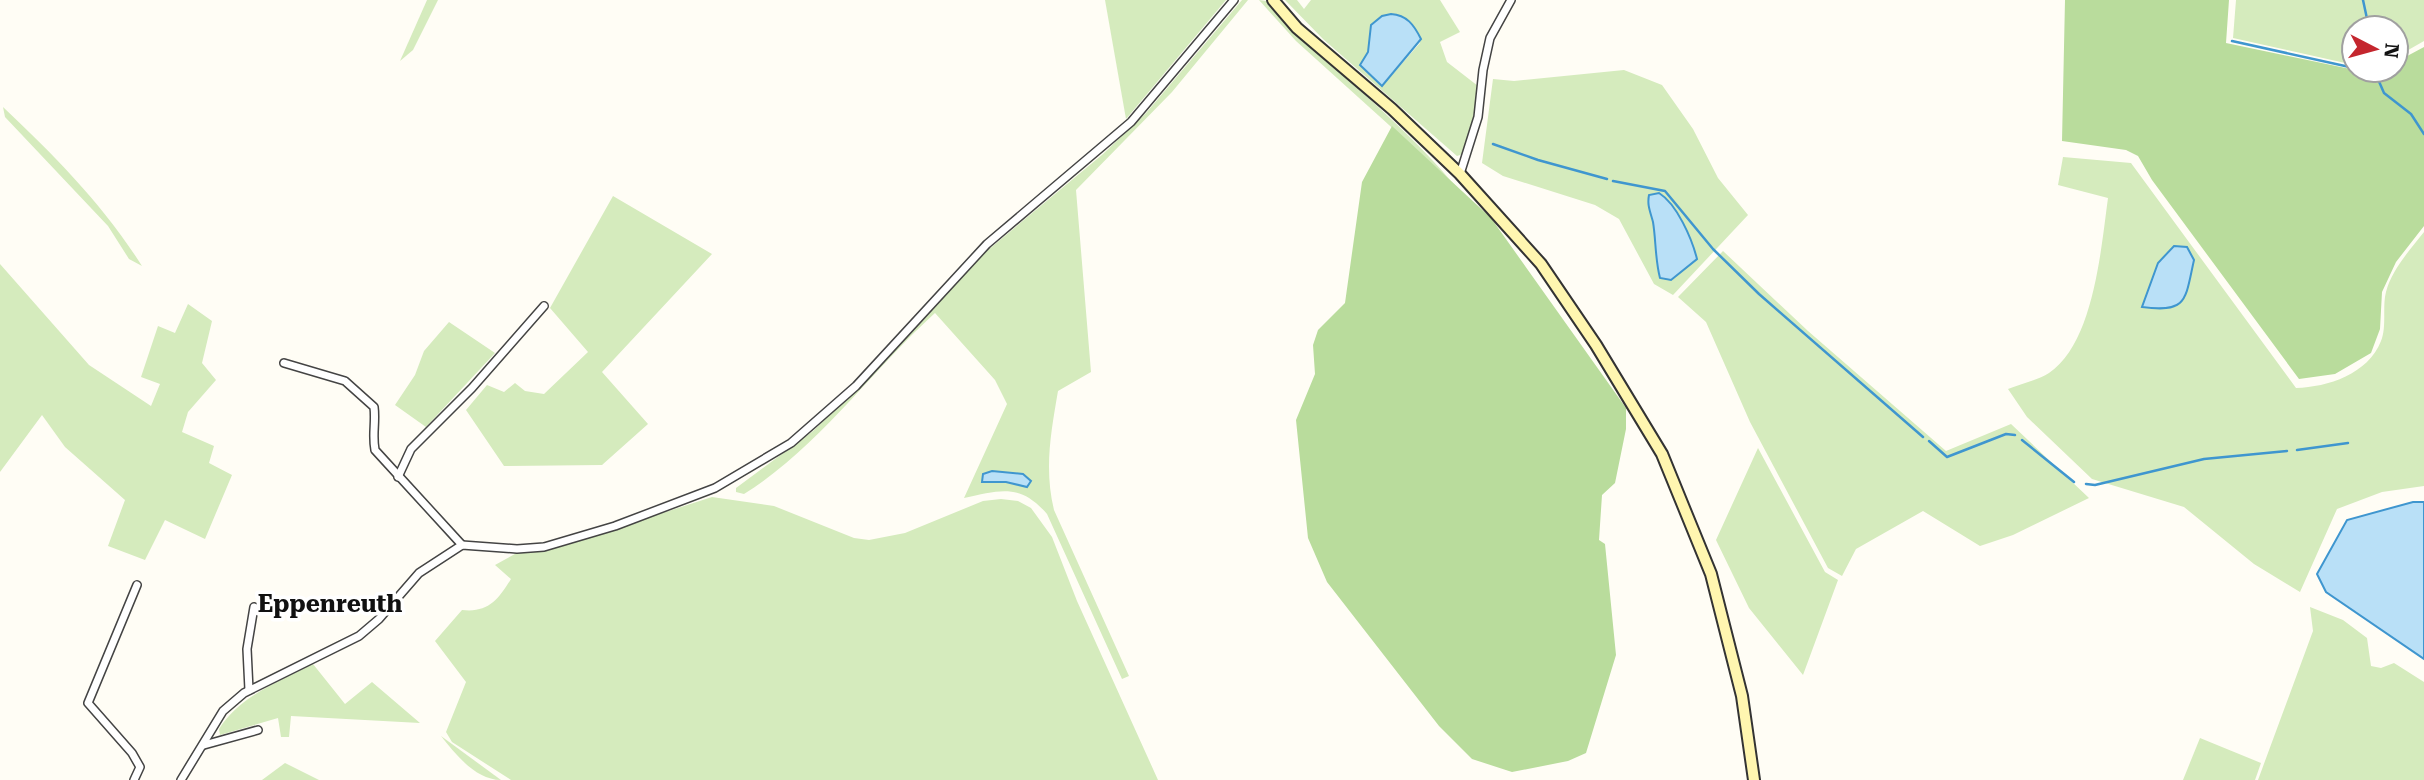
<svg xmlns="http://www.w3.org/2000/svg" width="2424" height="780" font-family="'Roboto Serif',serif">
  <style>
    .green { fill: #d5ebbd; fill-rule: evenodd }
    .forest { fill: #b9dc9c }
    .water { fill: #b9e0f7; stroke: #3f96cf; stroke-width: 2 }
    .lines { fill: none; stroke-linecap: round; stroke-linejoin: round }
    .stream { stroke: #3f96cf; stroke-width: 2.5 }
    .street-casing { stroke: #444; stroke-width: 10 }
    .secondary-casing { stroke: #333; stroke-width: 14 }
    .street { stroke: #fff; stroke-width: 7 }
    .secondary { stroke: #fff6b0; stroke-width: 10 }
    .labels { text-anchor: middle; stroke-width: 7; stroke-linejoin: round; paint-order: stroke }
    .quarter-label { font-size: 24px; font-weight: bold; fill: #111; stroke: #fff }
  </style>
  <rect width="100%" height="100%" fill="#fffdf5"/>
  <g class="green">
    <path d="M427,0H438L413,50L400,61Z"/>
    <path d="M1105,0H1226L1126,119Z"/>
    <path d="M1242,0H1248L1172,92L1076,190L1091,372L1058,391C1051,432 1044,469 1054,510L1129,676L1122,679L1047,514C1020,483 1001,490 964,498L1007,404L995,380L935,313C871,371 819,447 744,494L736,492V488L813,431L859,387L970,265L1103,154L1146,113Z"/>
    <path d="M1259,0L1266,1C1325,64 1395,115 1451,181L1296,41Z"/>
    <path d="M1285,0H1297L1304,9L1311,0H1440L1460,32L1440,42L1447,62L1478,86L1472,126L1463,154L1457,156L1323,39ZM1410,21L1420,43L1384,84L1364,61L1370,44Z"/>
    <path d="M2236,0H2424V41L2396,57V28H2354V65L2233,38Z"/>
    <path d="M1624,70L1662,85L1693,129L1718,178L1748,215L1673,295L1654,284L1619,219L1595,205L1503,176L1482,163L1493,79L1514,81Z"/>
    <path d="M3,107C55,156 104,206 142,266L129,259L108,226L5,117Z"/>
    <path d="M2063,157L2131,163L2296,388C2328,387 2368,374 2381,341C2387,326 2382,307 2386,292C2392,269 2410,250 2424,232V486L2382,492L2337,509L2300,592L2254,564L2184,507L2092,479L2027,417L2008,389C2021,384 2038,380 2049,373C2094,343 2101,248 2108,198L2058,185Z"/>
    <path d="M613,196L712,254L602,372L648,424L602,465L504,466L466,410L487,385L504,392L515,383L525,391L544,394L588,352L550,308Z"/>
    <path d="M1723,251L1808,331L1946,451L2011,424L2089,498L2013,535L1980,546L1923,511L1856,549L1842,576L1828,568L1750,422L1706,322L1678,297Z"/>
    <path d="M0,264L89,365L151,406L160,384L141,377L158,326L175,333L188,304L212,321L202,363L216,380L188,412L182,432L214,446L209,463L232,475L205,539L165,520L145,560L108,546L125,500L65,447L42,415L0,472Z"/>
    <path d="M449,322L495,353L426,427L395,405L415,375L424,351Z"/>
    <path d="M1758,448L1825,572L1838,580L1803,675L1749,608L1716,540Z"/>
    <path d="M712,497L774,506L854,538L869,540L905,533L983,501L1001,499L1018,501L1031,508L1052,537L1077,601L1158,780H511L452,742L446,732L466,682L435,641L462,610C488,613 498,600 511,579L495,565L526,548L545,550L579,540Z"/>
    <path d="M2310,607L2343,620L2367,638L2371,666L2381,668L2394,663L2424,682V780H2258L2313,631Z"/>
    <path d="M313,664L345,704L372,682L420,723L291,716L289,737H281L278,718L220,735L219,729C240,696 278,682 313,664Z"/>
    <path d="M441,736L501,780C476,780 456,755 441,736Z"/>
    <path d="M2200,738L2261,763L2255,780H2183Z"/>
    <path d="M285,763L319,780H262Z"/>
  </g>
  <g class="forest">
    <path d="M2065,0H2229L2226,43L2374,74L2382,70H2396V62L2424,47V226L2396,262L2382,292L2380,329L2371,353L2335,374L2299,379L2152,180L2138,156L2126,150L2062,141Z"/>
    <path d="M1392,126L1491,218L1626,408V429L1615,483L1602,495L1599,540L1605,544L1616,655L1586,753L1568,761L1512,772L1472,759L1439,726L1327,582L1308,538L1296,420L1315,374L1313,345L1318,330L1345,303L1362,182Z"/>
  </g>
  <g class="water">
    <path d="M1391,14C1407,15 1414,25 1421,39L1382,86L1360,65L1368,52L1371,25L1382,16Z"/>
    <path d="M1659,193C1677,204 1692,239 1697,259L1671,280L1660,278C1655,259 1656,240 1653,222C1650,211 1647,205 1649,195Z"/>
    <path d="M2174,246L2187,247L2194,260C2185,300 2188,313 2142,307L2158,263Z"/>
    <path d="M992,471L1023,474L1031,481L1027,487L1006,482H982L983,474Z"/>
    <path d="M2413,502H2424V659L2326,592L2317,574L2347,520Z"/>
  </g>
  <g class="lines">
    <g class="stream">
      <path d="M2363,0L2369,28"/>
      <path d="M2232,41L2354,68"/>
      <path d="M2374,70L2384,93L2411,114L2424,134"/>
      <path d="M1493,144L1538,160L1607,179"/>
      <path d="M1613,181L1665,191L1713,249L1759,294L1923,437"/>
      <path d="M2022,440L2074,482"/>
      <path d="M1929,441L1947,457L2006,434L2015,435"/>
      <path d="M2297,450L2348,443"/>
      <path d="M2086,484L2095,485L2204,459L2287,451"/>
    </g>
    <g class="street-casing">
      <g id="street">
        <path d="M1460,174L1478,117L1483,70L1490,38L1511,0"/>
        <path d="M284,363L345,381L374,407C376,422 372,435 375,450L462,545"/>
        <path d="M398,477L411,449L472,388L544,306"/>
        <path d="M249,690L247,649L254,607"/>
        <path d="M204,745L258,730"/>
        <path d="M134,780L140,767L132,753L88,703L137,585"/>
        <path d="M181,780L223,711L244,693L359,636L379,619L419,573L462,545L517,549L544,547L615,526L715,488L791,443L856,386L987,244L1131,122L1234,0"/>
      </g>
    </g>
    <g class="secondary-casing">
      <path id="secondary" d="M1273,0L1297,28L1392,109L1460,174L1541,264L1596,345L1662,454L1711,574L1742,696L1754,780"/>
    </g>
    <use href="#street" class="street"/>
    <use href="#secondary" class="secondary"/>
  </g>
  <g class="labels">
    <g class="quarter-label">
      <text x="330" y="612">Eppenreuth</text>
    </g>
  </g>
  <g transform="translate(2375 49) rotate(96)"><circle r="33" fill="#ffffff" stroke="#a0a0a0" stroke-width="2"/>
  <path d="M0-5L12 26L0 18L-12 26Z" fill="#c4262e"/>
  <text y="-10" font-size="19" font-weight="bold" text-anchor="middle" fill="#111111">N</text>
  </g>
</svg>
